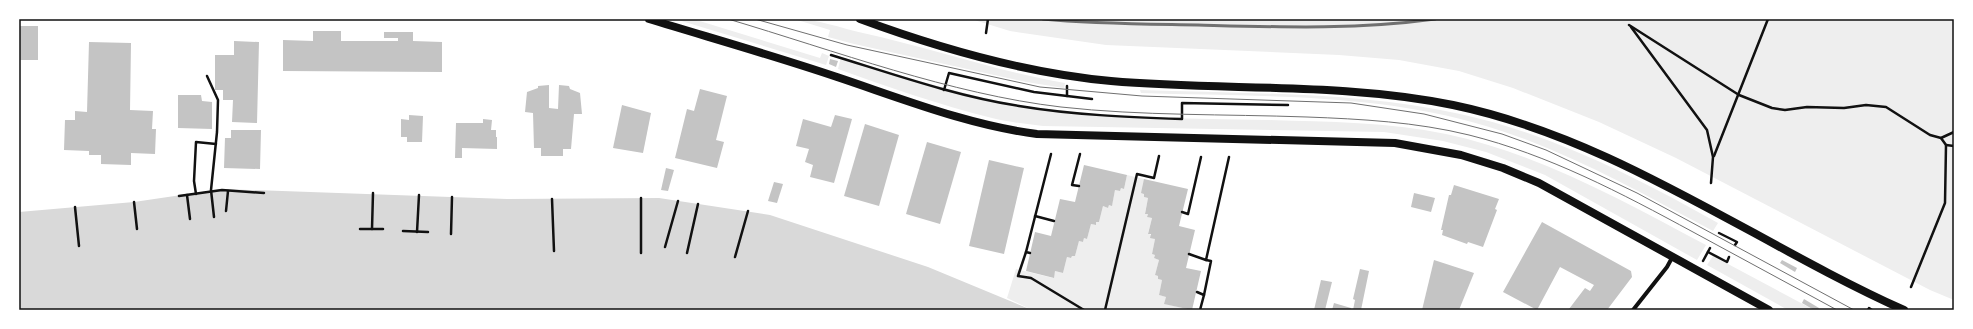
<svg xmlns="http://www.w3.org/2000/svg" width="1973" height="329" font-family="'Alegreya Sans',sans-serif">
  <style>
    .green { fill: #eee }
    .water { fill: #d9d9d9 }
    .building { fill: #c4c4c4 }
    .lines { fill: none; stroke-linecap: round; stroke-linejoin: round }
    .path { stroke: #111; stroke-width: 2.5 }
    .minor { stroke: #111; stroke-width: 4 }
    .secondary { stroke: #111; stroke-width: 8 }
    .tram { stroke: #707070; stroke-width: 1 }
    .rail { stroke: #707070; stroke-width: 3 }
    .neatline { fill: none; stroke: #111; stroke-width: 1.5 }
  </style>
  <rect width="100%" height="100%" fill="#fff"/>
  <g class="green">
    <path d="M675,19H693L820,58L822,53L829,56L826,65Z"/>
    <path d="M794,19C818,19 840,28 863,33C931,48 996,71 1065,83L1064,88L1026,82L854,44L828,37L830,30Z"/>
    <path d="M971,19H1954V300L1930,290L1676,158L1599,122L1513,88L1459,71L1399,60L1339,55L1106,45L1010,31Z"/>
    <path d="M841,57C921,82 1003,108 1087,114C1147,118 1207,119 1267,120C1327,122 1387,122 1446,134C1540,154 1623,201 1706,245L1697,260L1545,175L1486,152L1443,141L1384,132L1043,126C1026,124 1008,122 992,118C940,105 888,87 838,69Z"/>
    <path d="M1140,90C1247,94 1355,91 1460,114C1552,134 1636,177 1718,223L1713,231C1639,192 1566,150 1486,126C1374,92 1256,97 1141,93Z"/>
    <path d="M1127,175L1144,179V197L1148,198L1145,213L1148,214L1147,217L1152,218L1148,233L1155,239L1152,254L1155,255L1154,258L1159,260L1155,275L1158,276V279L1162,280L1159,295L1166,297L1165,304L1193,310H1032L1007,298L1016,269L1053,278L1055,271L1063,273L1067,257L1071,258L1072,256H1075L1079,241L1083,242L1084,238L1087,239L1091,224L1095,225L1096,222H1099L1103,206L1108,208L1109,205H1112L1115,190L1120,191L1121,188L1124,189Z"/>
    <path d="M1713,256L1814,310H1788L1707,265Z"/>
  </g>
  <path class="water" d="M222,189L507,199L659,198L770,215L928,267L1032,310H19V212L134,202Z"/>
  <g class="building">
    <rect x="19" y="26" width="19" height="34"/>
    <path d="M313,31H341V41H398V38H384V32H413V41L442,42V72L283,71V40L313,41Z"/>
    <path d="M234,41L259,42L257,123L232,122L233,100H223V90H215V55H234Z"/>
    <path d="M89,42L131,43L130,110L153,111L152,129H156L155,154L131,153V165L101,164V155H89V151L64,150L65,120H75V111L87,112Z"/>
    <path d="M830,59L838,61L836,67L829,64Z"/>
    <path d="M549,85V108L558,109L559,85L569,86L570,89L580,93L582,114H574L571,149H563V156H541V148H534L533,113L525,112L527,92L538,88V86Z"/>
    <path d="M700,89L727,96L716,140L724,142L717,168L675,158L687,109L694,111Z"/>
    <path d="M178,95H201L202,101L212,102V129L178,128Z"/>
    <path d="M622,105L651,113L643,153L613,148Z"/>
    <path d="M409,115L423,116L422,142H407V137H401V119L409,120Z"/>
    <path d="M835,115L852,119L834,183L810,177L813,165L805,162L809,149L796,146L803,119L831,127Z"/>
    <path d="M483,119L492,120L491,130H496V137H497V149L462,148V158H455L456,123H483Z"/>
    <path d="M865,124L899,135L879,206L844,196Z"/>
    <path d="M231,130H261L260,169L224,168L225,138H231Z"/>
    <path d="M927,142L961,152L940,224L906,214Z"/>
    <path d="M989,160L1024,168L1004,254L969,246Z"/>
    <path d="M1084,165L1127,175L1124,189L1121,188L1120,191L1115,190L1112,206L1109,205L1108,208L1103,206L1099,222H1096V225L1091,224L1087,239L1084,238L1083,242L1079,241L1075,256H1072L1071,258L1067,257L1063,273L1055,271L1054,278L1026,271L1035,232L1051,236L1060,199L1075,202Z"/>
    <path d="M666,168L674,170L668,191L661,190Z"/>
    <path d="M1144,179L1188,189L1179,226L1195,230L1186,268L1201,271L1192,310L1164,304L1166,297L1159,295L1162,280L1158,279V276L1155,275L1159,260L1154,258L1155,255L1152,254L1155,239L1150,238L1151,234H1148L1152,218L1147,217L1148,214H1145L1148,198L1144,197V194L1141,193Z"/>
    <path d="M774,182L783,184L777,203L768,201Z"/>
    <path d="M1454,185L1499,199L1495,209L1497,210L1483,247L1468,242L1467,244L1442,235L1443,230H1441L1449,195H1451Z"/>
    <path d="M1414,193L1435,198L1431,212L1411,207Z"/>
    <path d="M1542,222L1631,271L1632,277L1607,310L1569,309L1585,288L1590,291L1594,285L1560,267L1537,310L1503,292Z"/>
    <path d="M1434,260L1474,273L1459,310H1422Z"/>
    <path d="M1782,260L1797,268L1795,272L1780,263Z"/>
    <path d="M1360,269L1369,271L1361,310H1353L1355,300L1353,299Z"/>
    <path d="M1321,280L1332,282L1325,310H1314Z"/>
    <path d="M1804,299L1819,308L1818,310H1814L1802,303Z"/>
    <path d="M1334,303L1351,308V310H1332Z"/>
  </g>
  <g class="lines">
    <g class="path">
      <path d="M1629,25L1739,95L1772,108L1785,110L1807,107L1844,108L1866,105L1886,107L1930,135L1941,138L1954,132"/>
      <path d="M1631,27L1707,130L1713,157L1711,183"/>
      <path d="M986,33L988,19"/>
      <path d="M831,55C893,74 955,96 1019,106C1073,115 1127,117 1182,119V103L1288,105"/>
      <path d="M207,76L218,100L217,132L211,190L214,217"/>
      <path d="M944,90L949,73L1034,92L1092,99"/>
      <path d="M1067,96V86"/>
      <path d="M1946,145L1954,146"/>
      <path d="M1714,156L1768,19"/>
      <path d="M1079,186L1072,185L1080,154"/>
      <path d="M196,194L194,181L196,142L216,144"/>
      <path d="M187,195L190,219"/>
      <path d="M179,196L222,190L264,193"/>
      <path d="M641,198V253"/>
      <path d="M552,199L554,251"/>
      <path d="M134,202L137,229"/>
      <path d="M75,207L79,246"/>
      <path d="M226,211L228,191"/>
      <path d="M1182,212L1188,214L1201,157"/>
      <path d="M1035,216L1054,221"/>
      <path d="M360,229H383"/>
      <path d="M372,229L373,193"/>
      <path d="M403,231L428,232"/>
      <path d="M417,232L419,195"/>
      <path d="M1719,233L1737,242L1735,245"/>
      <path d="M451,234L452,197"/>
      <path d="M665,247L678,201"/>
      <path d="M1026,252L1018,276L1031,278L1084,310"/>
      <path d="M1708,252L1727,262L1729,257"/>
      <path d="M687,253L698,204"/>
      <path d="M1030,253L1026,252L1051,154"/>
      <path d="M1189,254L1206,260L1229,157"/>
      <path d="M735,257L748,211"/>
      <path d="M1703,261L1710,248"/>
      <path d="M1911,287L1945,203L1946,145L1941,138"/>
      <path d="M1197,292L1204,295L1211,261L1206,260"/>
      <path d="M1105,310L1137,174L1154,178L1159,156"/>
      <path d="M1200,310L1204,295"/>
      <path d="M1868,310L1869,308L1872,310"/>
    </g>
    <path class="minor" d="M1633,310L1667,267L1673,256"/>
    <g class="secondary">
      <path d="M649,19C711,38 775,56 837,77C903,99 968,125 1037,134L1395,143L1461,155L1503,168L1539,183L1769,310"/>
      <path d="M860,19C941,49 1025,73 1111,81C1225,91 1340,82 1453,105C1616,139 1753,242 1904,310"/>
    </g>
    <g class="tram">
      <path d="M728,19C836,51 950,94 1061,107C1142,116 1225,114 1307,117C1361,119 1416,122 1469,135C1549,155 1621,193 1693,232C1741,258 1789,284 1837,310"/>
      <path d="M755,19L847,45L1040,87L1142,96L1351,103L1424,114L1502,134L1546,150L1637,193L1854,310"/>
    </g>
    <path class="rail" d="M1043,19C1094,24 1147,24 1198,25C1277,27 1356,30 1435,19"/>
  </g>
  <rect width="1973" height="329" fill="none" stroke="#ffffff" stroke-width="40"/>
  <rect x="20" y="20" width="1933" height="289" class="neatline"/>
</svg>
